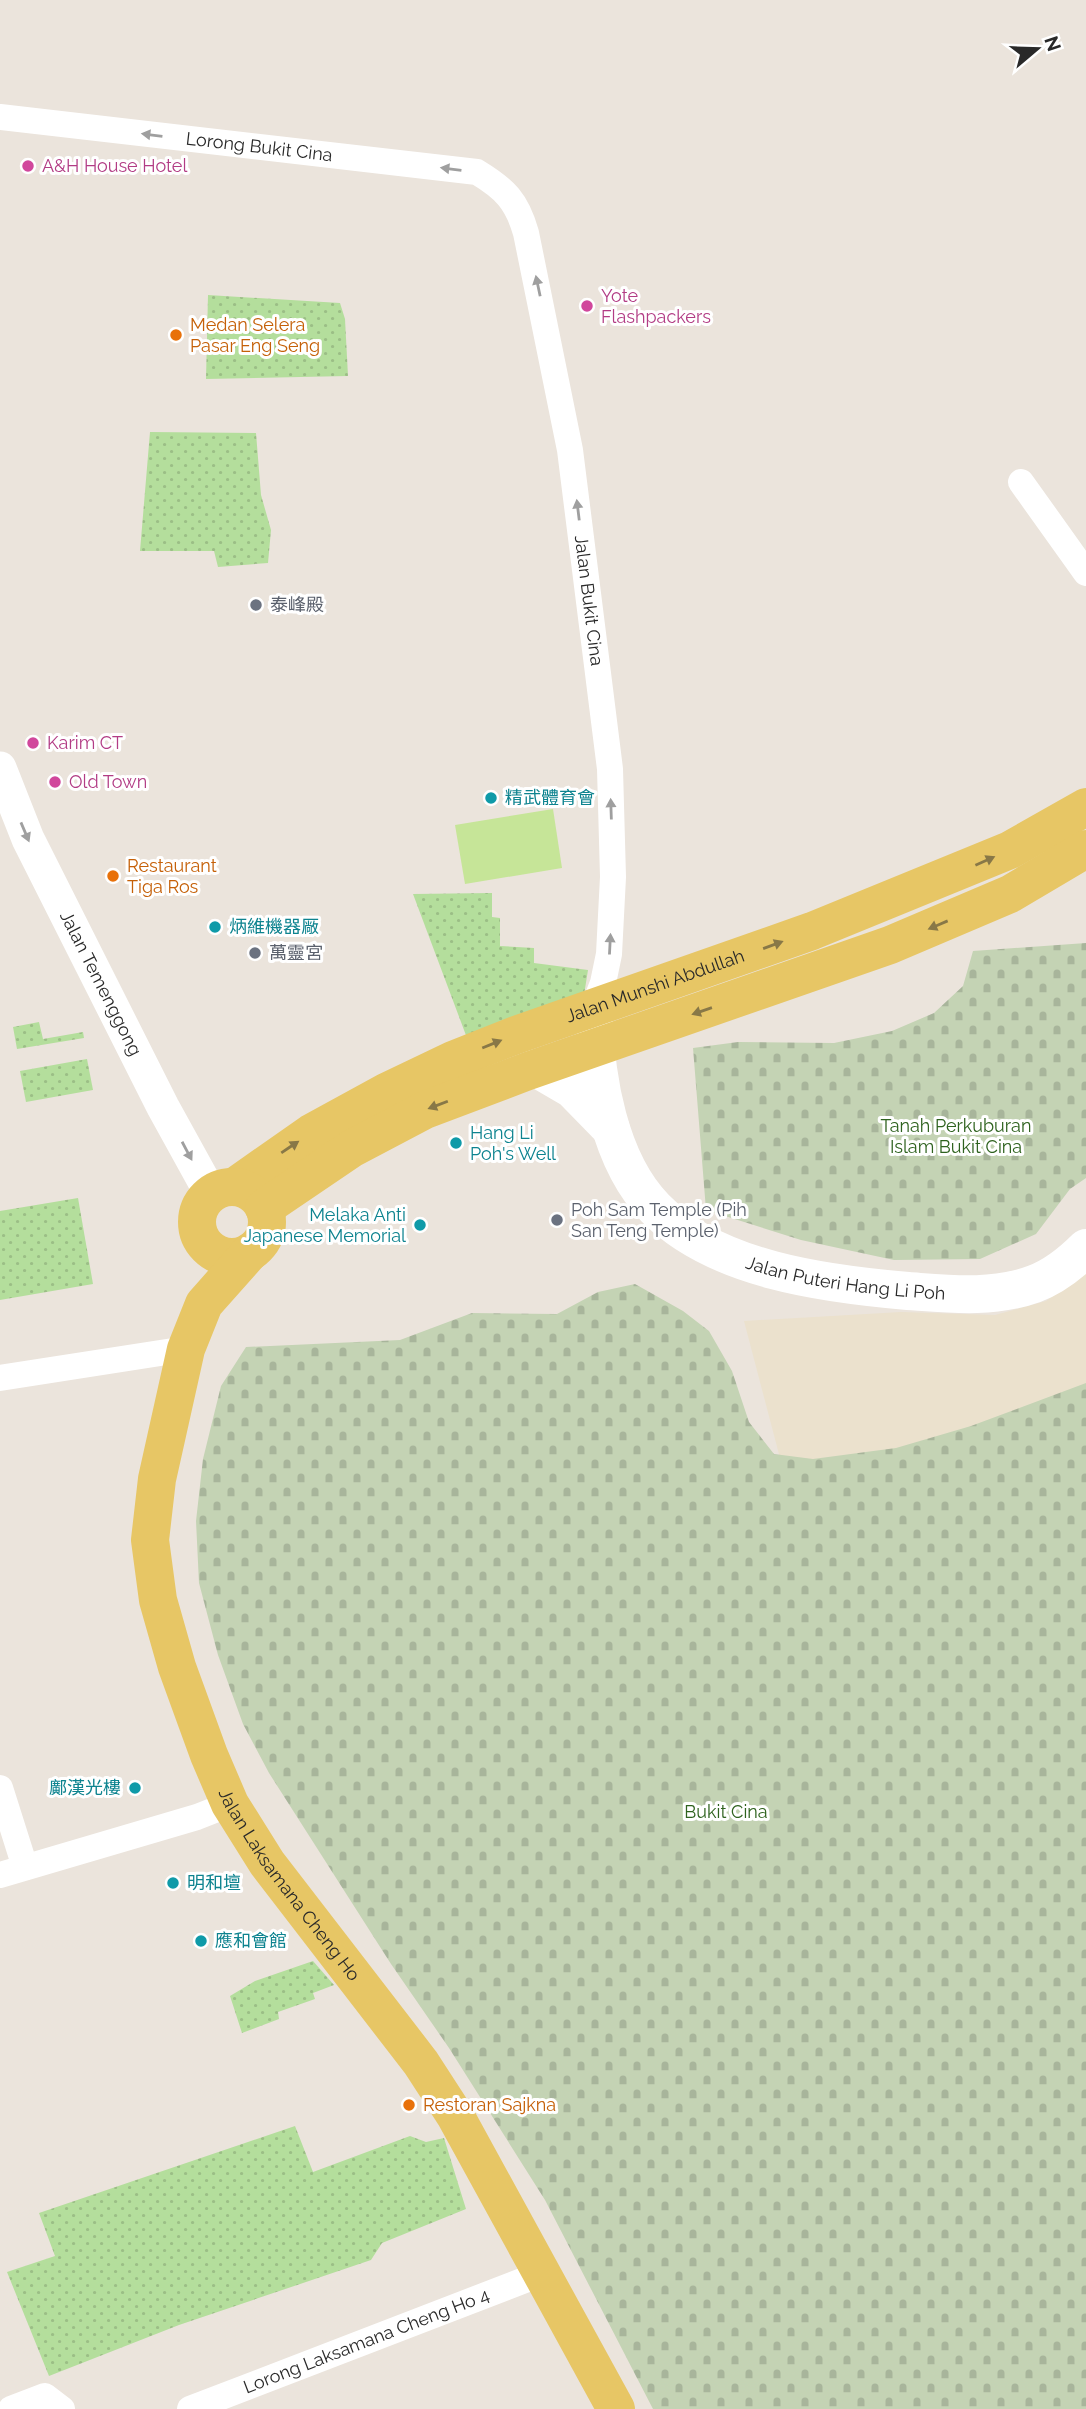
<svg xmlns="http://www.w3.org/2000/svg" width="1086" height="2409" font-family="Raleway,'Noto Sans SC',sans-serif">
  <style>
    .education { fill: #ebe1cd }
    .grass { fill: url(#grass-dots) }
    .cemetery { fill: url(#cemetery-stones) }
    .pitch { fill: #c6e598 }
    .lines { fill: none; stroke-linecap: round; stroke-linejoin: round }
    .minor { stroke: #fff; stroke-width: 26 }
    .tertiary { stroke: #fff; stroke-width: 33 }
    .secondary { stroke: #fff; stroke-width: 38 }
    .primary { stroke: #e7c665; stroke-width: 38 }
    .oneway { fill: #9f9f9f }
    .oneway2 { fill: #887847 }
    .hotel-dot { fill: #d1479c; stroke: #fff; stroke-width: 2.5 }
    .food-dot { fill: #e8710a; stroke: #fff; stroke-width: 2.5 }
    .worship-dot { fill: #6b7280; stroke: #fff; stroke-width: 2.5 }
    .culture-dot { fill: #0f9aa8; stroke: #fff; stroke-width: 2.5 }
    .labels { text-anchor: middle; stroke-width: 6; stroke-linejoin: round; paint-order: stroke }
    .street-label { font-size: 18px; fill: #292929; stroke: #fff }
    .hotel-label { font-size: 18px; fill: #b23c85; stroke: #fff; text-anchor: start }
    .food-label { font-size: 18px; fill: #c56008; stroke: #fff; text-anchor: start }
    .worship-label { font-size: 18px; fill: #5b616d; stroke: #fff; text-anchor: start }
    .culture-label { font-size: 18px; fill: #0d838f; stroke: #fff; text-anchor: start }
    .park-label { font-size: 18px; fill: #2e621e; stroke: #fff }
  </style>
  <defs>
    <pattern id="grass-dots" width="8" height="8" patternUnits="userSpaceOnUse" patternTransform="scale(1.75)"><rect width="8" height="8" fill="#b4de9c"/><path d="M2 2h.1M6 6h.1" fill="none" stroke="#9bbe86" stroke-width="1.8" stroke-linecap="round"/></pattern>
    <pattern id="cemetery-stones" width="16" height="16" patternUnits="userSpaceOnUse" patternTransform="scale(1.75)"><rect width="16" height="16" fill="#c4d3b4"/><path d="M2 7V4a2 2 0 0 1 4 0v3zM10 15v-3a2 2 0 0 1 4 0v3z" fill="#a8b59b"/></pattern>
  </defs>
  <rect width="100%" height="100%" fill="#ebe4dc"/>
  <path class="education" d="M1086,1272V1401L786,1481L744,1321L901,1312L995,1315L1046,1301Z"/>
  <g class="grass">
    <path d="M208,295L340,303L345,319L348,376L206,379Z"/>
    <path d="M150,432L256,433L261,495L271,530L268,563L218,567L214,551H140Z"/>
    <path d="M492,893V917L500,918V946L534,948V963L588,970L584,995L467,1038L413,894Z"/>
    <path d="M39,1022L43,1039L83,1032L84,1038L17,1049L13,1027Z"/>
    <path d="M87,1059L93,1090L26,1102L20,1071Z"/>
    <path d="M78,1198L93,1284L0,1300V1211Z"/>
    <path d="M313,1961L334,1985L313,1993L315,1999L278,2012L279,2019L242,2033L230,1996L255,1981Z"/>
    <path d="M295,2126L313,2172L410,2136L426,2142L444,2138L466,2209L382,2243L371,2260L179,2325L49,2376L7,2272L55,2256L39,2213Z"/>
  </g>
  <g class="cemetery">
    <path d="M1086,943V1178L1070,1189L1036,1234L980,1259L894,1260L801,1240L706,1210L693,1048L738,1042L834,1043L892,1031L934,1013L963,986L973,951Z"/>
    <path d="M635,1284L683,1311L709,1331L732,1371L749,1422L774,1454L813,1459L896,1448L971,1426L1086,1383V2409H653L545,2200L449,2048L391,1964L269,1773L243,1724L218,1655L199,1583L196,1521L203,1459L221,1386L246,1347L400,1340L472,1313L557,1314L598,1292Z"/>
  </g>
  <path class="pitch" d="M553,809L562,868L465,884L455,825Z"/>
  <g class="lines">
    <g class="minor">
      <path id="s1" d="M0,117L477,172C505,189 517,201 526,233L570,450L610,769L613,877L609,954L603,983L593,1009"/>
      <path d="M1021,482L1086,573"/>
      <path d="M0,1378L186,1349"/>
      <path d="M0,1788L25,1867"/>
      <path d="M0,1875L197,1817L230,1804"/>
      <path d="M11,2409L45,2396L62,2409"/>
      <path id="s2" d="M190,2409L543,2273"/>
    </g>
    <path class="tertiary" id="s3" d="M0,768L28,839L163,1107L211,1194"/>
    <g class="secondary">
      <path id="s4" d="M594,1014C595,1077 609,1161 655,1208C715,1270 826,1284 908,1291C950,1294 992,1299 1034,1284C1053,1277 1071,1263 1086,1248"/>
      <path d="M536,1068L572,1089L611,1129"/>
    </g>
    <g class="primary">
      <path id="s5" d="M234,1187L311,1133L386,1092L453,1060L516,1035L812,931L1010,850L1086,807"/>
      <circle cx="232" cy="1222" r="35"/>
      <path d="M264,1208L351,1149L425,1110L528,1071L890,945L1010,894L1086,849"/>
      <path id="s6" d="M251,1251L204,1304L186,1349L157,1479L150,1540L158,1600L177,1667L209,1755L230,1804L267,1863L421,2063L456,2117L616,2409"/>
    </g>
  </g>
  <defs><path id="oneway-solid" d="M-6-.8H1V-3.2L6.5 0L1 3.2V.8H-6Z" transform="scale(1.75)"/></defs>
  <g class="oneway">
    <use href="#oneway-solid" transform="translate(152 135) rotate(-173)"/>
    <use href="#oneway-solid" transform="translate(451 169) rotate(-173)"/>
    <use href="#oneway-solid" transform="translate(538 286) rotate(-102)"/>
    <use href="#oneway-solid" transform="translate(578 510) rotate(-97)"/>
    <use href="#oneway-solid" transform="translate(611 809) rotate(-92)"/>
    <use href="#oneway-solid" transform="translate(25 832) rotate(67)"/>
    <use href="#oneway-solid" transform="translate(610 944) rotate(-87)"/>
    <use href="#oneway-solid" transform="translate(187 1151) rotate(62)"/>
  </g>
  <g class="oneway2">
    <use href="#oneway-solid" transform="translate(985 861) rotate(-24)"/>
    <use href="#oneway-solid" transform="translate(938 925) rotate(157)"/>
    <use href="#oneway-solid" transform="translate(773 945) rotate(-20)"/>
    <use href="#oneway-solid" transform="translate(702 1011) rotate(161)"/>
    <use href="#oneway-solid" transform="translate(492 1044) rotate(-22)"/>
    <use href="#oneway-solid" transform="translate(438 1105) rotate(159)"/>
    <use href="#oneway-solid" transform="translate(290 1147) rotate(-34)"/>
  </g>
  <g class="hotel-dot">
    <circle cx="28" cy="166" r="7"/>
    <circle cx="587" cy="306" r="7"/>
    <circle cx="33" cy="743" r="7"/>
    <circle cx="55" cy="782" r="7"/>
  </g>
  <g class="food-dot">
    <circle cx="176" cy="335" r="7"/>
    <circle cx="113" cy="876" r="7"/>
    <circle cx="409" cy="2105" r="7"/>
  </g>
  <g class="worship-dot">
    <circle cx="256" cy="605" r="7"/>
    <circle cx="255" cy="953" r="7"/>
    <circle cx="557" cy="1220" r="7"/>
  </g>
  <g class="culture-dot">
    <circle cx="491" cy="798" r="7"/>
    <circle cx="215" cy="927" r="7"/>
    <circle cx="456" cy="1143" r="7"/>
    <circle cx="420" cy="1225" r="7"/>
    <circle cx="135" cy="1788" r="7"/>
    <circle cx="173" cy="1883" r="7"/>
    <circle cx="201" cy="1941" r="7"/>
  </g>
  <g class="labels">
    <g class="street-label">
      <text dy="6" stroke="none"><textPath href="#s1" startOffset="261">Lorong Bukit Cina</textPath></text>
      <text dy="6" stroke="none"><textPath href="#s1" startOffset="934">Jalan Bukit Cina</textPath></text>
      <text dy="6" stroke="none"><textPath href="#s3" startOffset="238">Jalan Temenggong</textPath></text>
      <text dy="6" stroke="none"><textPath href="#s5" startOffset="469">Jalan Munshi Abdullah</textPath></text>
      <text dy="6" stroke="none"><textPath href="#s4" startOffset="416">Jalan Puteri Hang Li Poh</textPath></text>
      <text dy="6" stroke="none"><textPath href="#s6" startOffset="691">Jalan Laksamana Cheng Ho</textPath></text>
      <text dy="6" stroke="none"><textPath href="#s2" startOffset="189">Lorong Laksamana Cheng Ho 4</textPath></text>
    </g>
    <g class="hotel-label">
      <text x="42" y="172">A&amp;H House Hotel</text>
      <text x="601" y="302">Yote<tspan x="601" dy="21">Flashpackers</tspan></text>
      <text x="47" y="749">Karim CT</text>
      <text x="69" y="788">Old Town</text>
    </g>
    <g class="food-label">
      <text x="190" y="331">Medan Selera<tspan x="190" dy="21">Pasar Eng Seng</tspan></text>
      <text x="127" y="872">Restaurant<tspan x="127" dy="21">Tiga Ros</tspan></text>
      <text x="423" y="2111">Restoran Sajkna</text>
    </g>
    <g class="worship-label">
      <text x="270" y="611">泰峰殿</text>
      <text x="269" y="959">萬靈宮</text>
      <text x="571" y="1216">Poh Sam Temple (Pih<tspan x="571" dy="21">San Teng Temple)</tspan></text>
    </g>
    <g class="culture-label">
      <text x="505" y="804">精武體育會</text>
      <text x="229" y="933">炳維機器厰</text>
      <text x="470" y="1139">Hang Li<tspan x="470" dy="21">Poh's Well</tspan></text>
      <text x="406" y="1221" text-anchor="end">Melaka Anti<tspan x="406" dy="21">Japanese Memorial</tspan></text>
      <text x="121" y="1794" text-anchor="end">鄺漢光樓</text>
      <text x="187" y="1889">明和壇</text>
      <text x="215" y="1947">應和會館</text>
    </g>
    <g class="park-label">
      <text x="956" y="1132">Tanah Perkuburan<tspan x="956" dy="21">Islam Bukit Cina</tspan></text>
      <text x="726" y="1818">Bukit Cina</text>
    </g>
  </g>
  <g transform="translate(1037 49) rotate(71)" stroke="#ffffff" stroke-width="5" paint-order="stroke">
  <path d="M0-5L12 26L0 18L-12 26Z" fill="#292929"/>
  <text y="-10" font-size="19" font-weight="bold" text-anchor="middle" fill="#292929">N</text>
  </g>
</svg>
